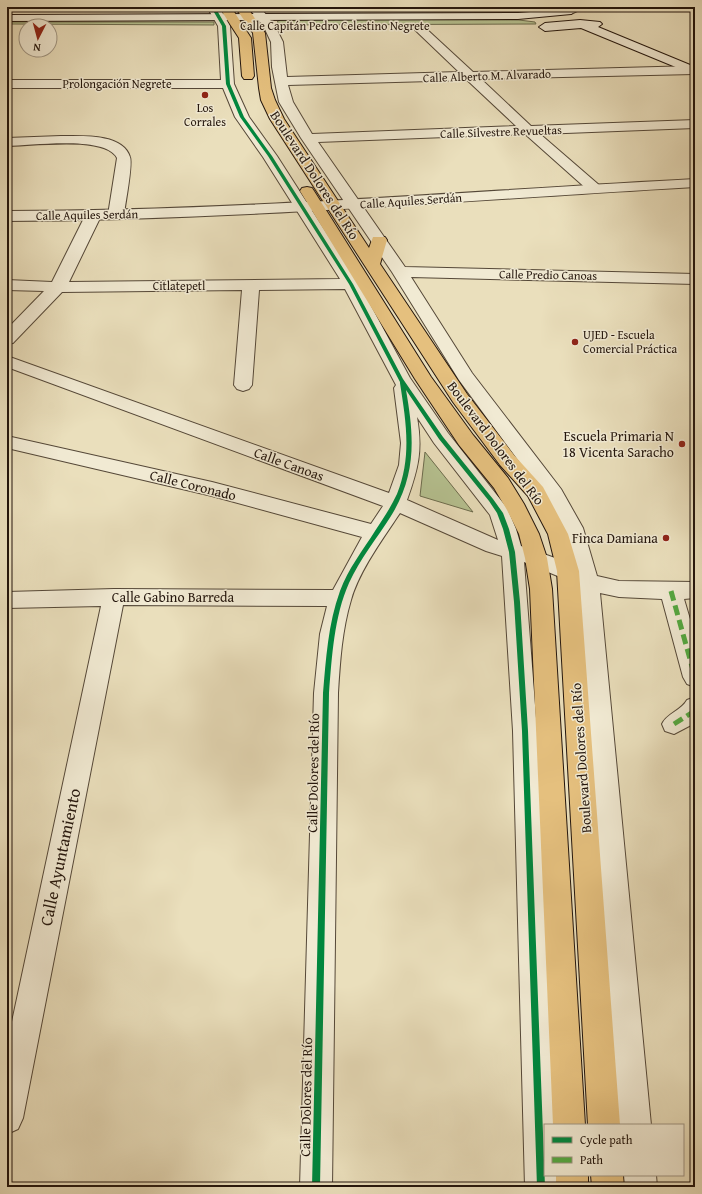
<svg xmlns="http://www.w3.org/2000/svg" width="702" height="1194" font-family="'Gentium Book Plus',serif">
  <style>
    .green { fill: #b6c291; stroke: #6c6c4e }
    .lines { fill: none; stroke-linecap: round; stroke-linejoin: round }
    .minor-casing { stroke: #554838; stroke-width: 2 }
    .tertiary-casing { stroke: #554838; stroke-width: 2 }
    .secondary-casing { stroke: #23150c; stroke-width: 2 }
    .primary-casing { stroke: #23150c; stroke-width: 2 }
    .minor { fill: #f1ead3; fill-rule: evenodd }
    .tertiary { fill: #f1ead3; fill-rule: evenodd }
    .secondary { fill: #f1ead3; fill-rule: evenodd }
    .primary { fill: #e5c07e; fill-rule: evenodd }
    .quiet { stroke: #53a941; stroke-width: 5; stroke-dasharray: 10 5; stroke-linecap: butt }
    .cycleway-casing { stroke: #f1ead3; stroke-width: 2 }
    .cycleway { fill: #00873e; fill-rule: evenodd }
    .poi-dot { fill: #8f2418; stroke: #f1ead3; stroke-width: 1.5 }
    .labels { text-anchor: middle; stroke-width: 3; stroke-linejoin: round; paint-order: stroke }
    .far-street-label { font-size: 12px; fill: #23150c; stroke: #f1ead3 }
    .far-poi-label { font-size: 12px; fill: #23150c; stroke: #f1ead3 }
    .street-label { font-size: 14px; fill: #23150c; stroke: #f1ead3 }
    .poi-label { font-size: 14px; fill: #23150c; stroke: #f1ead3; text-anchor: end }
    .near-street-label { font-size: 17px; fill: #23150c; stroke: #f1ead3 }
  </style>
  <rect width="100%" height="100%" fill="#eadfbc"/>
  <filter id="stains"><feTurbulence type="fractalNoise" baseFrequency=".005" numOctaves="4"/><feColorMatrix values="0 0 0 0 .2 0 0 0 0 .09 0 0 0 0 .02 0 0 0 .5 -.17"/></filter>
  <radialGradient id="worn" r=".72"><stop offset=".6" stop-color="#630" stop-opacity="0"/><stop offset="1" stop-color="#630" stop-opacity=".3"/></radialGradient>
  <g class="green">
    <path d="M281,19L519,20L535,22L536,24L281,25L277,22Z"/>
    <path d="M7,22H214V25L7,24Z"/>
    <path d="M425,452L473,512L420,496Z"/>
  </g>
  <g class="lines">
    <g class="minor-casing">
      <g id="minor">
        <path d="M207,7H219L230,26L234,84L249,117L277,156L359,284L410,378L448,433L507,508L516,529L521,546L572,564L563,528L546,498L459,380L392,272L301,138L279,102L272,67L271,42L264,27L248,7H260L275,26L283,42L287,77L459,72L413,28L411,26L413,24H421L473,72L695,66L694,74L481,79L531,126L695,120V128L540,134L599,185L601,188L599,191H589L525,134L318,142L405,267L695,274V284L411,277L472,373L561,489L583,528L597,576L619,581L695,582V598L684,599L695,636V687L687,684L683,677L662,599L619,597L600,593L651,1125H619L577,586L560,577L524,562L537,731L555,1125H545V1175H557V1187H525L513,731L502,556L486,551L400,513C384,537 359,571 351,600C342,630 340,661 338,693L332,1187H300L314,693L320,634L327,606L123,605L23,1118L18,1129L7,1134V1045L101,606L7,608V592L114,589L333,590L362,537L212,496L7,448V436L212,482L371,524L383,506L7,367V356L389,493L399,465L401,443L394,388L396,385L345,289L259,290L252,385L249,389L243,391L237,389L234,385L242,290L62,292L13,343L7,344V329L44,291L7,290V280L52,282L85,216L88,213H98L101,216L69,282L340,279L263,157L235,117L223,88H7V80H221L218,26ZM467,80L516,126L312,134L293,102L288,85ZM417,417L434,443L490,515L498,540L407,500C418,469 423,451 417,417Z"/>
        <path d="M569,7H585L571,14H563L561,12Z"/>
        <path d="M61,136C81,136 123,133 130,157C133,165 125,204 124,215L121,218H111L108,215L117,158C105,135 31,146 7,146V138Z"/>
        <path d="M695,697V723L674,734L665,731L662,724C667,713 681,711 687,700Z"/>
        <path d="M624,1175H656L657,1187H625Z"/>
      </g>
    </g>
    <g class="tertiary-casing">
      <path id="tertiary" d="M695,179V187C466,200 237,220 7,221V211C237,211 466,191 695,179Z"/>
    </g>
    <g class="secondary-casing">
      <g id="secondary">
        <path d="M567,9L571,10L573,12L571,14L518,19L7,21V15L518,13Z"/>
        <path d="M580,20L600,22L602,24L598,27L695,67V75L581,28L545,31L539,27L545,23Z"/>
      </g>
    </g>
    <g class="primary-casing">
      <g id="primary">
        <path d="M219,7H231L251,38L254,76L252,79H244L242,76L239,38Z"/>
        <path d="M235,7H247L265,33L271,88L275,100L284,119L369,248L373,237H385L387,240L380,264L467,394L514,455L543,487L568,534L579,571L620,1125H588L557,571L548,534L528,496L500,465L453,402L270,119L261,100L259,88L253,33Z"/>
        <path d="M307,187L312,188L314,191L431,377L473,435L508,478L524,504L539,534L547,558L552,589L585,1125H553L530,589L525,558L519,534L507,510L494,488L459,445L415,379L300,191L302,188Z"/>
        <rect x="556" y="1175" width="32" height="12"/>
        <path d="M591,1175H623L624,1187H592Z"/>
      </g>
    </g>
    <use href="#minor" class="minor"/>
    <use href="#tertiary" class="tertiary"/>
    <use href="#secondary" class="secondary"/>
    <use href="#primary" class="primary"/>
    <g class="quiet">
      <path d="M671,591L695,677"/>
      <path d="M674,724L693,712L695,707"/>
    </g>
    <g class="cycleway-casing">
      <path id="cycleway" d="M211,7H215L226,26L230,84L244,117L272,156L353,284L403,379L443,437L493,499L503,513L509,529L515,552L520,602L528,731L545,1187H537L522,731L514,602L509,552L503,529L497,513L489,501L439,439L406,390C414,436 417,474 391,516C377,538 360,559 349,583C334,617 332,656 329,693L320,1187H312L323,693C326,659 328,624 340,591C348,569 363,550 375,531C383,519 391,507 397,494C412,456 406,422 400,383V382L349,284L268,156L240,117L226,84L222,26Z"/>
    </g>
    <use href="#cycleway" class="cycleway"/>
  </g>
  <g class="poi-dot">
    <circle cx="205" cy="95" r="4"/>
    <circle cx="575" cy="342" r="4"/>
    <circle cx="682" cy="444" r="4"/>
    <circle cx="666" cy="538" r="4"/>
  </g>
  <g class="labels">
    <g class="far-street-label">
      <text x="335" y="30">Calle Capitán Pedro Celestino Negrete</text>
      <text transform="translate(487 76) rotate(-2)" y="4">Calle Alberto M. Alvarado</text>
      <text x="117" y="88">Prolongación Negrete</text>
      <text transform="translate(501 132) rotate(-2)" y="4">Calle Silvestre Revueltas</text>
      <text transform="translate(411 201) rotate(-4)" y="4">Calle Aquiles Serdán</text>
      <text transform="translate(87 215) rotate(-1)" y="4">Calle Aquiles Serdán</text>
      <text transform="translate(548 275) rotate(1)" y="4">Calle Predio Canoas</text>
      <text x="179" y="290">Citlatepetl</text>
    </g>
    <g class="far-poi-label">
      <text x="205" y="112">Los<tspan x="205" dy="14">Corrales</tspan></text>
      <text x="583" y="339" text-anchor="start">UJED - Escuela<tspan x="583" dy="14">Comercial Práctica</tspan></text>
    </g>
    <g class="street-label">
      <text transform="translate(315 175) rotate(57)" y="5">Boulevard Dolores del Río</text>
      <text transform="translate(496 443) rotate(53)" y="5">Boulevard Dolores del Río</text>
      <text transform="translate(289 464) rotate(20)" y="5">Calle Canoas</text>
      <text transform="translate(193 485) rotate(14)" y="5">Calle Coronado</text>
      <text x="173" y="602">Calle Gabino Barreda</text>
      <text transform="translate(581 758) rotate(-94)" y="5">Boulevard Dolores del Río</text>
      <text transform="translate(313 773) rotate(-89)" y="5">Calle Dolores del Río</text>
      <text transform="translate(306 1097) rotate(-89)" y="5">Calle Dolores del Río</text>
    </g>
    <g class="poi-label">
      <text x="674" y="441">Escuela Primaria N<tspan x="674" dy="16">18 Vicenta Saracho</tspan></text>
      <text x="658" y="543">Finca Damiana</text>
    </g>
    <g class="near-street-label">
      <text transform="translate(60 857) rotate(-78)" y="6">Calle Ayuntamiento</text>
    </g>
  </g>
  <rect width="702" height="1194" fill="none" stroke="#eadfbc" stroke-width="24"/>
  <rect x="8" y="8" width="686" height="1178" fill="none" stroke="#23150c" stroke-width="2"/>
  <rect x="12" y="12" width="678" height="1170" fill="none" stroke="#23150c"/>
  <rect x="544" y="1124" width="140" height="52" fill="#f1ead3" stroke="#9f9583"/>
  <rect x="552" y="1137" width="20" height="6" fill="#00873e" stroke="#9f9583"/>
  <text x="580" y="1144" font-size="12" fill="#23150c">Cycle path</text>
  <rect x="552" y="1157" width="20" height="6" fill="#53a941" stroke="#9f9583"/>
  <text x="580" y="1164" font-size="12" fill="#23150c">Path</text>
  <g transform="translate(38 38) rotate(186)"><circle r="19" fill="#f1ead3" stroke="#9f9583"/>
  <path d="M0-3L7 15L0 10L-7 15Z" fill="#8f2418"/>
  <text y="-6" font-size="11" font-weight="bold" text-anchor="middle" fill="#23150c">N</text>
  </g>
  <rect width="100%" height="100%" filter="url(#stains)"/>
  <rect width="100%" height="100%" fill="url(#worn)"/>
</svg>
